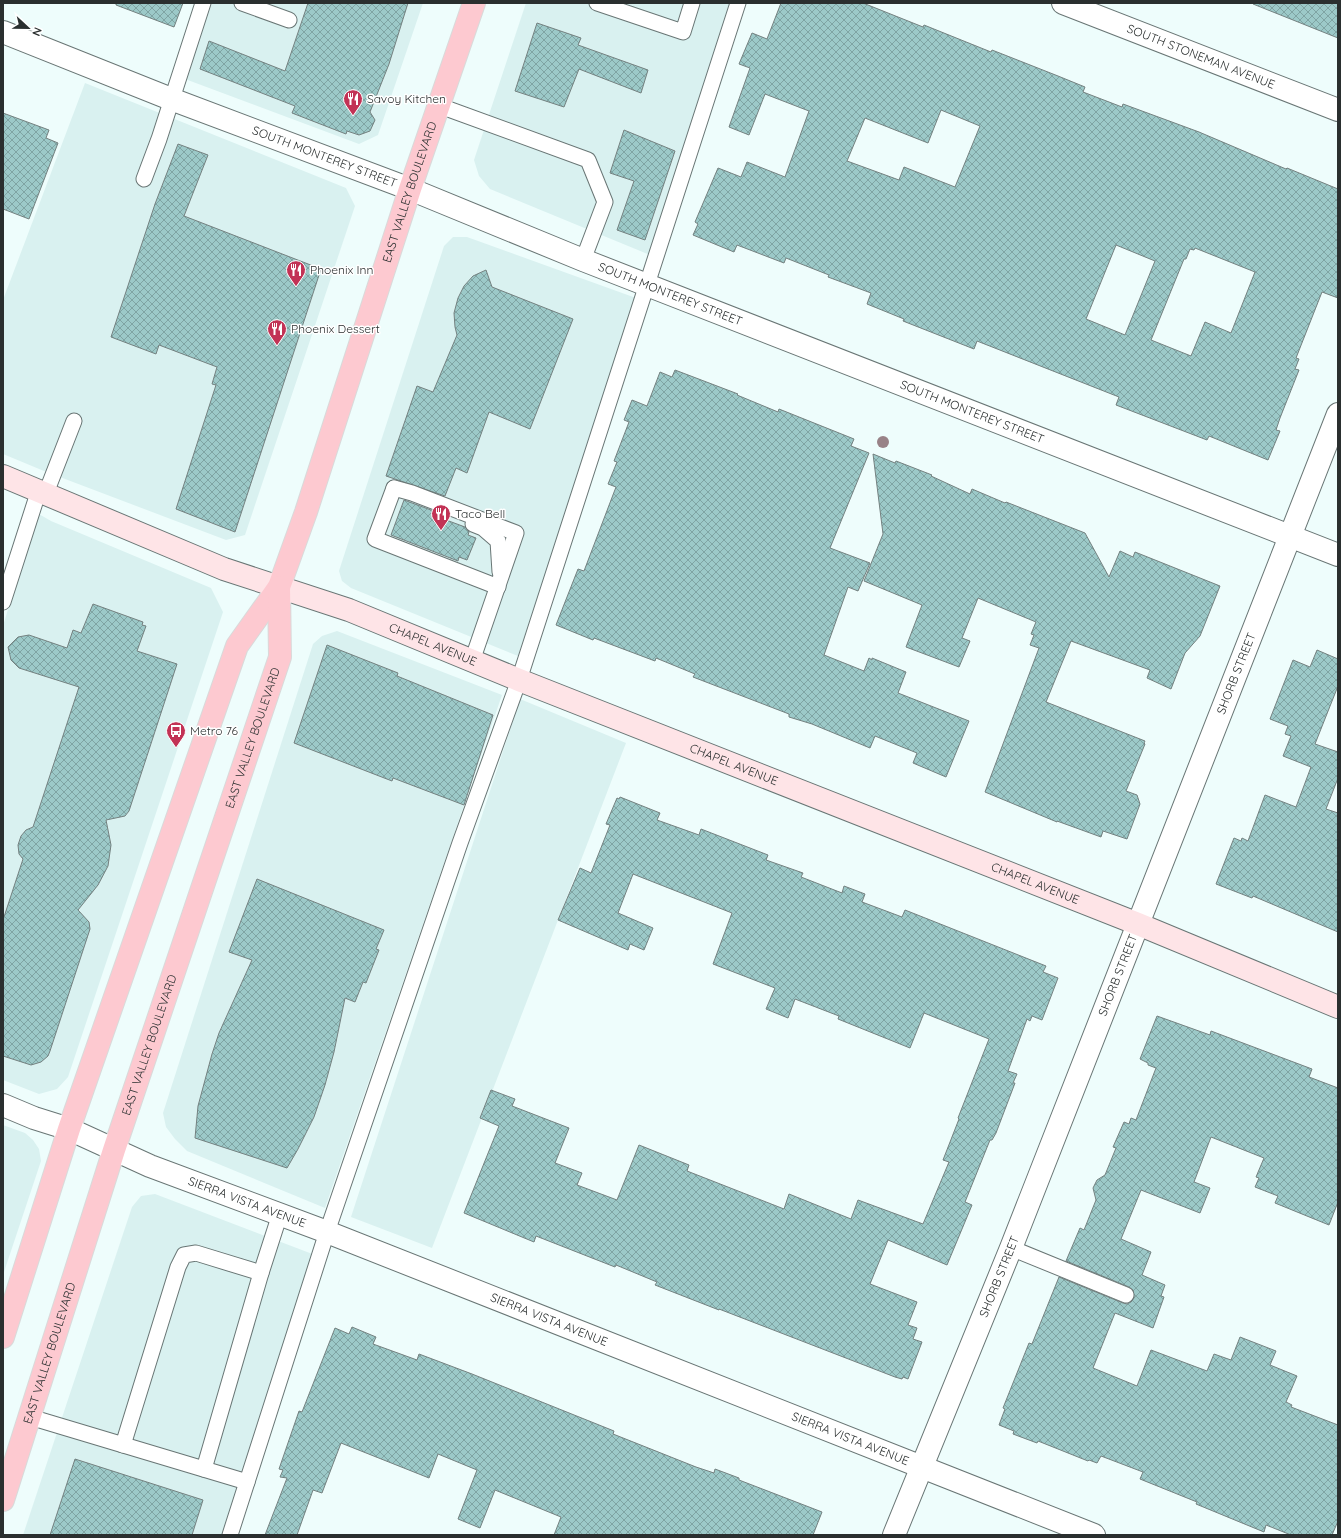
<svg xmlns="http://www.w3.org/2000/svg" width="1341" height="1538" font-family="Quicksand,sans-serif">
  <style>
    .built { fill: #d9f1f0 }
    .building { fill: url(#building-cross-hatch); stroke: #748180; fill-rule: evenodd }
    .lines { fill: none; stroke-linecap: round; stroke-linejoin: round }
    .lane-casing { stroke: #697675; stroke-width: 17 }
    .street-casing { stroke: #697675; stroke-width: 24 }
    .secondary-casing { stroke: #697675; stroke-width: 24 }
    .primary-casing { stroke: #d9dada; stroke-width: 24 }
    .lane { stroke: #fff; stroke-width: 15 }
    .street { stroke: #fff; stroke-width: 22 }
    .secondary { stroke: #fee4e7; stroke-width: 22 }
    .primary { stroke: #fdc9d0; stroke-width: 22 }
    .tree { fill: #988287 }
    .labels { text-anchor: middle; stroke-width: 3; stroke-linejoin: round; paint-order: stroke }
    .street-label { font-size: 12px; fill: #2a2f2f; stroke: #fff }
    .poi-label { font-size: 12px; fill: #2a2f2f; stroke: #fff; text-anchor: start }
  </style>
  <defs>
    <pattern id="building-cross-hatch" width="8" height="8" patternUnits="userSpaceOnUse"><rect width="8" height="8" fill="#9cc9c8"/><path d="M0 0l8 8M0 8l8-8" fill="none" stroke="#7fa4a3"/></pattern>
  </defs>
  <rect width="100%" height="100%" fill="#eefdfc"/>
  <g class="built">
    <path d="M212,3H423L378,135L359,144L185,79Z"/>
    <path d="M526,3H732L650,255L490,189L479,176L474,160Z"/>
    <path d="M85,83L346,188L355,206L245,535L226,540L44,471L3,454V300Z"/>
    <path d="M453,237H467L636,298L518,656L351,588L342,581L339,571L444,246Z"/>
    <path d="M37,513L51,521L211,588L223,612L68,1077L57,1089L39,1094L3,1080V626Z"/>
    <path d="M337,631L502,695L325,1208L187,1151L175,1139L166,1127L163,1113L313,644L322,636Z"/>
    <path d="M520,699L626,743L432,1248L351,1217Z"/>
    <path d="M3,1125L25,1133L33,1140L39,1149L41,1161L3,1275Z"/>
    <path d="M155,1194L315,1255L223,1535H23L132,1207L141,1196Z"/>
  </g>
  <g class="building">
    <path d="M116,3H183L174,27L116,5Z"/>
    <path d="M308,3H408L389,64L370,112L375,120L370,131L359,135L347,131L346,134L292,113L295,106L200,69L209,41L285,71Z"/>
    <path d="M781,3H863L923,27L924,25L991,52L992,50L1058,76L1085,87L1083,92L1122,107L1123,104L1199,132L1286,169L1287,168L1338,189V298L1322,292L1296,358L1299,359L1295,369L1299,370L1280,418L1276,430L1280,431L1268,460L1209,436L1207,440L1116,405L1119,397L977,341L974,349L903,321L904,319L867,304L871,293L828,277L829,275L786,258L784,263L737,245L734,252L693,235L698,224L695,222L718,168L741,177L747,162L785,177L809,111L765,94L749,135L729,127L750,68L739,64L752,33L767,39ZM941,110L980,126L955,187L904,167L899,180L847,161L865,118L928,143ZM1116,245L1155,261L1125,335L1086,319ZM1195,248L1255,272L1231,333L1205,322L1191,356L1151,340L1184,259H1186L1190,249L1194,250Z"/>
    <path d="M1254,3H1338V38L1253,4Z"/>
    <path d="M537,23L581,38L578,45L648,70L641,93L579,69L564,107L515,91Z"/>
    <path d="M3,113L49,130L46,138L58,143L29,219L3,209Z"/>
    <path d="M624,130L675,151L645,240L617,230L634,181L610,173Z"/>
    <path d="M178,144L208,155L184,216L321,269L235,532L176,509L216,385L212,384L217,367L159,345L156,354L111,337L155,204Z"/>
    <path d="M486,270L492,287L573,319L530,429L489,412L467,473L456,468L445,496L386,476L417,386L433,392L457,335L455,327L454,313L458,298L464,286L473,276Z"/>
    <path d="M675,370L738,394L737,395L778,412L779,409L854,439L851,446L869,453L830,548L870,563L858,591L848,587L824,655L864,671L869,658L872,660V658L906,672L898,693L969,721L946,777L913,763L917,753L875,736L870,748L812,724L789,717V714L693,677L695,674L656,658L655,661L594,638L593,640L556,625L578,569L584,571L616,487L608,484L617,462L614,461L629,422L624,420L632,400L647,406L660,372L672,377Z"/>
    <path d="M873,454L895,463L896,461L932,475L931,476L970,494L972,489L1005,503L1006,502L1085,533L1109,577L1120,551L1133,557L1135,552L1220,586L1200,636L1185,653L1171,689L1147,678L1150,670L1071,641L1046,702L1145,741L1144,743L1145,744L1126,791L1137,795L1140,804L1127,839L1103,831L1101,837L1057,821V822L985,792L1039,648L1030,645L1034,635L1031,634L1036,622L978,598L962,638L970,641L959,667L906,647L922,605L864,581L883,534Z"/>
    <path d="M404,500L439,513L438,517L465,527L469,532L468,535L476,538L467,560L459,557L458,561L391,535Z"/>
    <path d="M93,604L143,622L142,625L146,626L137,651L177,664L129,811L125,816L106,820L111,845L108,866L98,885L78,910L89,922L90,929L50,1051L48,1056L41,1062L31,1065L3,1056V920L23,859L19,854L18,845L21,836L26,830L33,827L79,687L19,668L11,660L8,647L18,637L29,635L67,648L73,630L81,633Z"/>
    <path d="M327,645L398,673L397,676L493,715L464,805L393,778L392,781L294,743Z"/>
    <path d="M1317,650L1338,659V686L1315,744L1338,752V778L1326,809L1338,813V932L1253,896L1252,898L1216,884L1234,838L1241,841L1242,838L1248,841L1265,795L1296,807L1311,767L1283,756L1291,736L1285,734L1288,726L1270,719L1293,660L1310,667Z"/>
    <path d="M620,797L660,813L657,820L699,835L701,829L768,855L766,860L803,873L801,877L842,893L844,886L865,894L862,902L902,917L905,910L1046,966L1043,972L1058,978L1042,1020L1032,1016L1030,1021L1027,1019L1008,1071L1017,1074L1013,1083H1015L996,1133L992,1140H990L965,1202L972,1205L947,1265L888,1240L870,1284L917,1302L908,1325L917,1328L913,1339L922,1342L908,1379L903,1377L902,1379L895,1377L719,1309V1310L655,1285L657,1282L616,1265L615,1267L536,1236L534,1242L464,1213L499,1126L480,1118L491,1090L515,1099L512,1106L569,1128L555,1163L582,1173L577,1185L617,1200L639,1145L689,1165L687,1171L784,1209L789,1194L851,1219L858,1200L923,1224L949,1162L943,1160L959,1119L958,1118L989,1039L924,1013L910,1048L838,1019L839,1016L795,999L788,1018L766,1009L775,988L713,964L732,913L633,874L618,913L653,928L644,950L630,944L628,950L558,920L580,868L591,873L610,825L606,824L617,798L619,799Z"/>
    <path d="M257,879L384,930L376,949L379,950L366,983L363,982L355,1002L345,998L334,1052L325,1085L314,1117L298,1149L287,1168L195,1138L198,1106L212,1054L219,1033L252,960L229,952Z"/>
    <path d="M1157,1016L1210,1035L1211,1031L1312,1069L1309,1077L1338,1088V1202L1329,1225L1275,1203L1278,1196L1255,1187L1259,1178L1256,1177L1264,1158L1211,1137L1194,1182L1210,1188L1200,1213L1141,1190L1121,1239L1151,1252L1142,1275L1165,1285L1161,1296L1164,1297L1153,1328L1115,1313L1093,1368L1137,1386L1151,1350L1207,1371L1214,1354L1231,1360L1240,1337L1276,1351L1270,1365L1297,1376L1286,1402L1292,1405L1291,1407L1338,1425V1521L1332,1535H1291L1266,1525L1264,1532L1196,1504L1197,1502L1140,1479L1143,1472L1101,1456L1097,1463L1089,1460L1088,1461L1038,1441L1037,1443L1013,1434L1014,1431L999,1425L1005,1409L1003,1408L1029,1343L1032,1344L1059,1277L1123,1303L1127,1304L1131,1302L1134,1298L1133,1290L1129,1287L1066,1261L1080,1228L1084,1230L1096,1200L1093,1188L1097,1180L1105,1175L1116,1148L1113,1147L1124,1122L1129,1124L1131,1118L1136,1120L1156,1068L1148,1065V1063L1140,1059Z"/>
    <path d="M352,1327L376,1337L373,1344L417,1360L419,1354L472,1374L614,1431L613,1434L696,1467L714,1473L715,1469L739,1478V1480L822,1512L813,1535H554L561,1517L495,1490L480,1528L458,1519L477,1470L438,1454L429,1478L341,1443L322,1493L313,1490L297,1535H265L287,1478L280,1477L283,1470L279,1469L299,1411L302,1412L335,1328L349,1334Z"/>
    <path d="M75,1459L203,1500L192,1535H50Z"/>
  </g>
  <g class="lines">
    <g class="lane-casing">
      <g id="lane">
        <path d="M242,3L289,20"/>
        <path d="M597,3L683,32L692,3"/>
        <path d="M440,106L588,160L605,202L583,260"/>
        <path d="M144,179L159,139L203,3"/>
        <path d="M394,488L412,493L516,533L472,661"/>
        <path d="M394,488L375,539L498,587"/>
        <path d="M46,493L74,421"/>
        <path d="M473,524L483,528L498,541L500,572"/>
        <path d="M3,602L39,490"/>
        <path d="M1011,1248L1126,1295"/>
        <path d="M30,1417L247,1482"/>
        <path d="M123,1445L178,1267L184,1255L196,1253L261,1273"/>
        <path d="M204,1469L261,1273L280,1214"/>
        <path d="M230,1535L327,1232L460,843L519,680L738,3"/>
      </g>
    </g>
    <g class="street-casing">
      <g id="street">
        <path id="s1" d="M1063,3L1338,110"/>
        <path id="s2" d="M3,32L171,99L410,189L583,260L1338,555"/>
        <path id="s3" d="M3,1105L34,1118L69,1129L150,1166L327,1232L1094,1535"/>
        <path id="s4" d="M894,1535L1011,1248L1338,414"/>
      </g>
    </g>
    <g class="secondary-casing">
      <g id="secondary">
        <path id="s5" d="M3,476L224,569L349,610L519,680L1138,924L1338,1007"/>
      </g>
    </g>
    <g class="primary-casing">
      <g id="primary">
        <path id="s6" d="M3,1337L69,1129L237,646L279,587L306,512L410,189L474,3"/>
        <path id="s7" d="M3,1500L114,1150L280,657L279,587"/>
      </g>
    </g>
    <use href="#lane" class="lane"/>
    <use href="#street" class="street"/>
    <use href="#secondary" class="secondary"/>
    <use href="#primary" class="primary"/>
  </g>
  <circle class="tree" cx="883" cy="442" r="6"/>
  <defs>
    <g id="restaurant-pin" transform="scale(1)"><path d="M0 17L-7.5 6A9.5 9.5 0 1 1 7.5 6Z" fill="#c23255" stroke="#fff"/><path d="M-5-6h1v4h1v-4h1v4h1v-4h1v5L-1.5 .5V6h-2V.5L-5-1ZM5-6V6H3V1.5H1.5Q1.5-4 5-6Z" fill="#fff"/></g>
    <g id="bus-pin" transform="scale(1)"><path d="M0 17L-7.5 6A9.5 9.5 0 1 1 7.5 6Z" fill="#c23255" stroke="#fff"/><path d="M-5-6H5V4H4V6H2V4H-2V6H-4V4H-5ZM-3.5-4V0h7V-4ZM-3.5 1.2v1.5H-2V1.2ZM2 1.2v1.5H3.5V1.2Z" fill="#fff"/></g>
  </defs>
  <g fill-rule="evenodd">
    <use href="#restaurant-pin" x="353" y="99"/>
    <use href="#restaurant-pin" x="296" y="270"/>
    <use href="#restaurant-pin" x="277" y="329"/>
    <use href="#restaurant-pin" x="441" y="514"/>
    <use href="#bus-pin" x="176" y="731"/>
  </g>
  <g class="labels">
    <g class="street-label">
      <text dy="4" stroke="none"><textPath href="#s1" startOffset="148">SOUTH STONEMAN AVENUE</textPath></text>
      <text dy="4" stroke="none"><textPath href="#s2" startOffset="345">SOUTH MONTEREY STREET</textPath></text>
      <text dy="4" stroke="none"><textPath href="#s6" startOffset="1218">EAST VALLEY BOULEVARD</textPath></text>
      <text dy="4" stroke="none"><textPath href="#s2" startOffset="717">SOUTH MONTEREY STREET</textPath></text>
      <text dy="4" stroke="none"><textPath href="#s2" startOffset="1041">SOUTH MONTEREY STREET</textPath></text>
      <text dy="4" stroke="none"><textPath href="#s5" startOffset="462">CHAPEL AVENUE</textPath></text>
      <text dy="4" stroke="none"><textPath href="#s4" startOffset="927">SHORB STREET</textPath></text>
      <text dy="4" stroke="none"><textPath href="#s7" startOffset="802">EAST VALLEY BOULEVARD</textPath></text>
      <text dy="4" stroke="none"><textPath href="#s5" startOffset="786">CHAPEL AVENUE</textPath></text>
      <text dy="4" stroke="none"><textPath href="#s5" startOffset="1110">CHAPEL AVENUE</textPath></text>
      <text dy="4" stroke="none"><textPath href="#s4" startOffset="603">SHORB STREET</textPath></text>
      <text dy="4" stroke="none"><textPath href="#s7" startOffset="478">EAST VALLEY BOULEVARD</textPath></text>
      <text dy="4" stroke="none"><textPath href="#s3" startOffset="263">SIERRA VISTA AVENUE</textPath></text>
      <text dy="4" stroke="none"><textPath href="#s4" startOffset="279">SHORB STREET</textPath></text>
      <text dy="4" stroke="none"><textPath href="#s3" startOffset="587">SIERRA VISTA AVENUE</textPath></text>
      <text dy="4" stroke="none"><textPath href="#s7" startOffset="154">EAST VALLEY BOULEVARD</textPath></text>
      <text dy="4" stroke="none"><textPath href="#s3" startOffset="911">SIERRA VISTA AVENUE</textPath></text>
    </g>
    <g class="poi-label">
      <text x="367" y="103">Savoy Kitchen</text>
      <text x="310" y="274">Phoenix Inn</text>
      <text x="291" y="333">Phoenix Dessert</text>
      <text x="455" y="518">Taco Bell</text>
      <text x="190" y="735">Metro 76</text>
    </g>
  </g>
  <rect width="1341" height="1538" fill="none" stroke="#2a2f2f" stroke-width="8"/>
  <g transform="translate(28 28) rotate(112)" stroke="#ffffff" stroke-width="3" paint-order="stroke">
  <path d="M0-3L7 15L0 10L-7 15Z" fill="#2a2f2f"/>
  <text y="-6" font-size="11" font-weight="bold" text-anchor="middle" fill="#2a2f2f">N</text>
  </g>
</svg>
